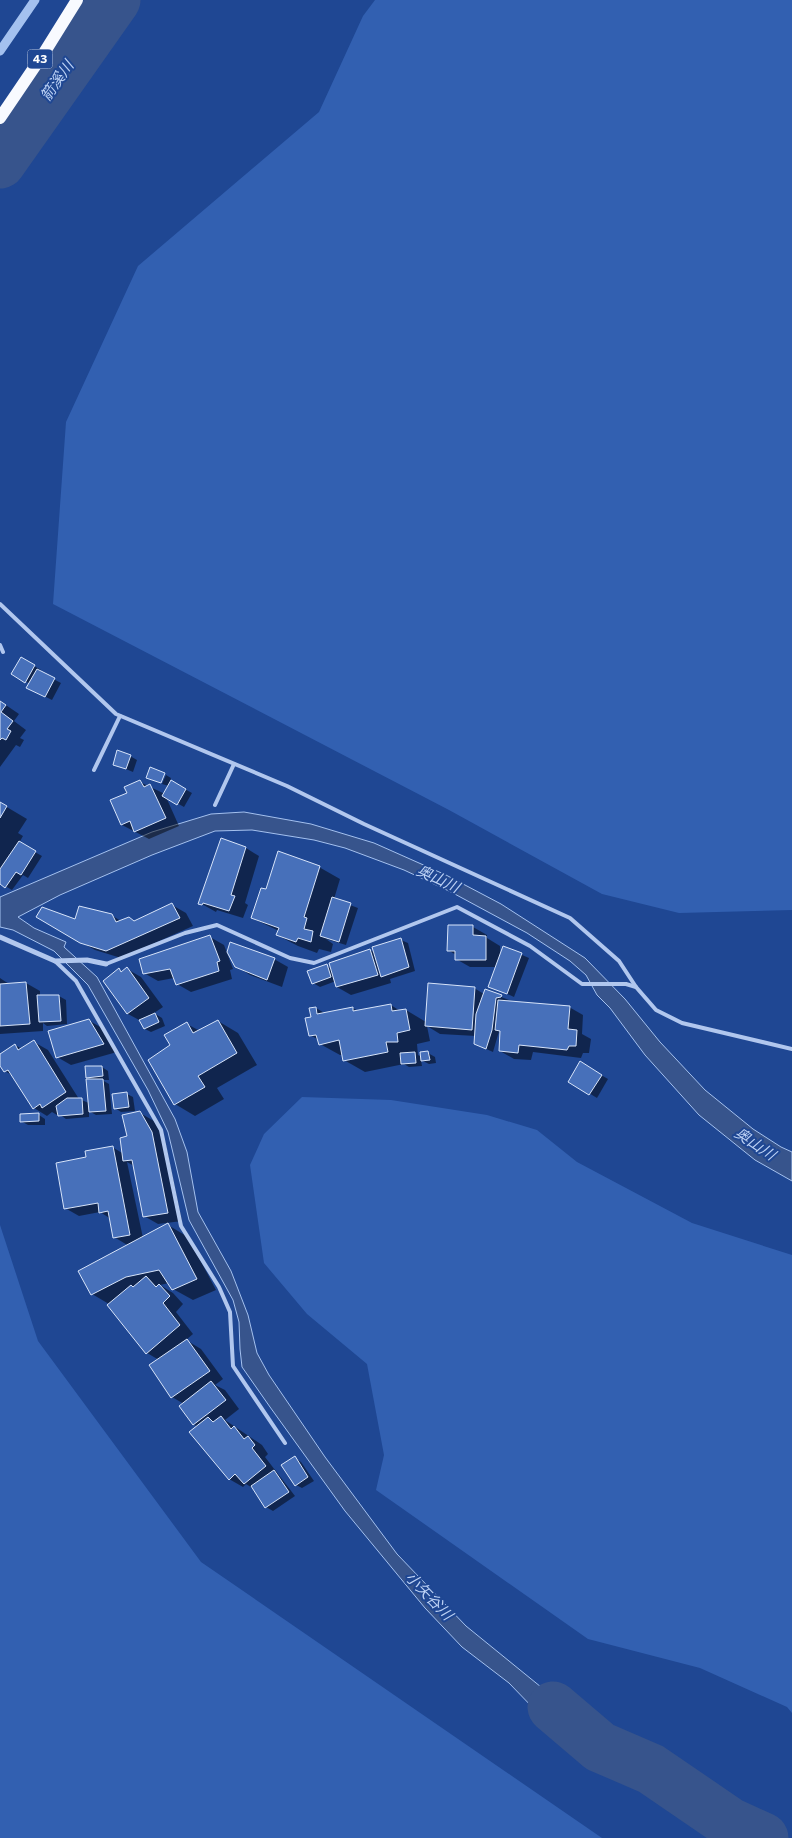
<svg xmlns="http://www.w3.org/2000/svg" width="792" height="1838" font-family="Commissioner,'Noto Sans JP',sans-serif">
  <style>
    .green { fill: #3260b1 }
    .water { fill: #37548c; stroke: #a4c1ef }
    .shadow { fill: #0007 }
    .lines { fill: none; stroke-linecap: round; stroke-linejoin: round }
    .stream { stroke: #a4c1ef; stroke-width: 9 }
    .river { stroke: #37548c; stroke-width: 51 }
    .building { fill: #4770ba; stroke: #d7e4fa }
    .lane { stroke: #b1c7ee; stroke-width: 4 }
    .street { stroke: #b1c7ee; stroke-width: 5 }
    .primary { stroke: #f8faff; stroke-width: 12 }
    .labels { text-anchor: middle; stroke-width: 4; stroke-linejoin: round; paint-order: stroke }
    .shield { fill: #1f4793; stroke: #bcc8df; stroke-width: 1 }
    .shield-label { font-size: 12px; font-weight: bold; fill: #fff }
    .water-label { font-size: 15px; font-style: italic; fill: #bdd2f5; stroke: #1f4793 }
  </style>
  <rect width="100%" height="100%" fill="#1f4793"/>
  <g class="green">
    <path d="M375,0H792V910L679,913L602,894L449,810L53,604L66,422L138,266L319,112L363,16Z"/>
    <path d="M302,1097L391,1100L487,1115L537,1130L577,1162L692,1223L792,1255V1713L787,1707L700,1668L588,1639L376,1490L384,1455L367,1364L307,1314L264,1263L250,1165L264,1134Z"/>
    <path d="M0,1225L38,1341L201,1562L602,1838H0Z"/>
  </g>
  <g class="water">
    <path d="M79,36L93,49L0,179V149Z"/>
    <path d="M244,812L311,824L374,843L446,875L501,904L585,958L625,999L660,1042L705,1090L753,1129L781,1147L792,1152V1181L755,1160L699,1115L645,1055L610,1008L597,995L586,975L570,961L527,933L451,892L404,870L345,848L314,840L252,830L215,831L152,855L60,895L18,917L34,928L66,942L64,947L97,977L175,1119L187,1152L198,1212L231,1271L248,1315L257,1353L269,1375L325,1457L397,1554L466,1626L541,1687L615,1740L591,1768L509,1683L462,1647L425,1608L345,1511L270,1407L242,1367L240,1349L239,1322L233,1300L189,1220L168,1132L148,1090L88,985L54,951L13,930L0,927V897L152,832L211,814Z"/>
    <path d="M630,1742L654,1765L736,1821L776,1838H752L728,1828L644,1773L618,1768L607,1769Z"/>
  </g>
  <g class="shadow">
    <path d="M22,659L41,670L40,672L61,683L52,700L34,691L30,684L13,674Z"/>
    <path d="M0,701L19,714L14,721L26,730L20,738L24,740L20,747L16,745L0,767Z"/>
    <path d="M130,756L137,760L133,772L114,764Z"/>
    <path d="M166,775L171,778L170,781L192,793L184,807L166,797L179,826L149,839L122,825L129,794L140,782L165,794L169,786L162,784Z"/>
    <path d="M0,803L27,819L18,833L23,836L19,843L42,856L28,878L23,875L12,890L0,883Z"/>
    <path d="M246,848L259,856L245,903L248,905L243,918L217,910L216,912L200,903Z"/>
    <path d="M319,867L340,879L334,899L358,908L346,945L326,939L333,944L331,952L319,949L317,953L298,946L277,935L279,931L252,918L267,890Z"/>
    <path d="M172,905L186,913L193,926L121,958L95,950L37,917L76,921L111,915L121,921L129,918L136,922Z"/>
    <path d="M473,927L487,935V938L500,946V958L504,947L529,958L514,997L490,986L497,967H470L456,959V955L448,950Z"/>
    <path d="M210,937L224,945L233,969L230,970L232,979L191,992L177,984L174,978L158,981L144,973Z"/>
    <path d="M401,940L408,943L415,971L390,979L391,983L351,995L337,987L336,981L320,987L313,983L326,966L332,969L370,950L375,953Z"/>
    <path d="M274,959L288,967L282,987L250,975L236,966Z"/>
    <path d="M127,969L141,977L163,1007L154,1013L162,1018L165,1026L151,1032L145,1029L141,1021L128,1014L105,981L119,970L123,972Z"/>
    <path d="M0,978L9,984L26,983L40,991V997L59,996L66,1000L67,1024L47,1026L43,1023V1031L0,1034Z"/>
    <path d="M474,988L484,994L486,991L509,1000L505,1001L569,1007L583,1015L582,1034L591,1039L589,1053H583L581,1058L533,1052L531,1060L514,1059L500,1051V1028L493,1052L475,1044L476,1036L440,1034L427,1026L430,1041L417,1044L418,1055L422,1057L428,1053L435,1057L436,1063L429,1064L421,1060L422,1066L409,1067L404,1064L365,1072L344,1060L343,1055H340L320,1044L319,1040L310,1035L312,1018L316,1008L326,1014L353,1008L358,1011L391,1005L400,1011L406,1010L426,1022Z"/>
    <path d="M88,1020L102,1028L117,1052L71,1065L57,1057Z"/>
    <path d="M218,1021L238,1033L257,1065L217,1088L224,1099L195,1116L175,1104L172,1045L187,1024L200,1031Z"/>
    <path d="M34,1042L48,1050L79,1099L89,1103L93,1080L87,1077L102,1067L108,1071L109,1080H102L109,1084L112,1114L96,1115L89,1111V1117L66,1119L59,1114L57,1115L52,1112L47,1116L34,1108L13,1076L5,1071L0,1064V1055L15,1045L22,1049Z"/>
    <path d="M580,1063L608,1079L597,1098L569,1081Z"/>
    <path d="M127,1094L133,1097L135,1111L121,1112L115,1108Z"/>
    <path d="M140,1113L154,1121L165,1141L182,1221L158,1224L144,1216L134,1166L127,1162L143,1238L168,1225L188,1237L216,1290L193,1300L173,1289L169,1283L160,1285L173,1293L183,1304L176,1312L193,1334L186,1340L201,1349L223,1379L215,1385L225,1390L239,1409L225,1420L262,1445L268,1454L265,1457L295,1496L273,1511L266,1507L254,1489L246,1484L243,1487L229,1479L197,1427L194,1424L181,1406L184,1404L172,1397L159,1360L147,1353L109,1304L92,1294L129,1246L114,1237L111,1219L100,1212L79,1216L65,1208L87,1158L112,1147L124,1154L128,1137Z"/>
    <path d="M39,1115L45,1119V1125H28L21,1121Z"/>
    <path d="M295,1458L301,1462L314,1481L302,1488L296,1485Z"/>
  </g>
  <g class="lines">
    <path class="stream" d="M0,51L35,0"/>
    <g class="river">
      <path d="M0,163L115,0"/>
      <path d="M553,1707L600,1747L651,1769L730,1823L763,1838"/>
    </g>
  </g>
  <g class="building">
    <path d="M21,657L35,665L25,683L11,674Z"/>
    <path d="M37,669L55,678L45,697L26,688Z"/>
    <path d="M0,701L6,705L1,712L13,721L7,729L11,731L6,740L2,738L0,740Z"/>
    <path d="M117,750L131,755L126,769L113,765Z"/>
    <path d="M150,767L165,773L161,783L146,778Z"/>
    <path d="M140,780L144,787L150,784L166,818L134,832L130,821L121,825L110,800L127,793L124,787Z"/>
    <path d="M171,780L186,789L177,805L162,796Z"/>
    <path d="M0,802L7,806L0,818Z"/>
    <path d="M221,838L246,847L231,895L235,896L229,911L203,903L202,905L198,904Z"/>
    <path d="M19,841L36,851L21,875L16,872L5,888L0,884V869Z"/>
    <path d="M278,851L320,866L304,917L307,918L304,929L313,931L311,942L298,938L296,942L276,935L279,928L251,918L261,888L266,889Z"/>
    <path d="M332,897L351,903L339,942L320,936Z"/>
    <path d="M172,903L180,918L106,951L80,943L36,917L42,907L75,919L79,906L112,914L116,922L129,917L134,921Z"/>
    <path d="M448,925H473V935L486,936V960H455V951H447Z"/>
    <path d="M210,935L220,961L217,962L219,971L176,985L170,969L143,974L139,959Z"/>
    <path d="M401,938L409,967L381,977L372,947Z"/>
    <path d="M230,942L275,958L267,980L235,967L227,952Z"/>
    <path d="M503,946L522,953L507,994L488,987Z"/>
    <path d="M370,949L378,975L336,987L329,963Z"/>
    <path d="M327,964L331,977L312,984L307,971Z"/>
    <path d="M127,967L149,998L127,1014L103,981L119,968L121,972Z"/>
    <path d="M26,982L30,1024L0,1026V984Z"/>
    <path d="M428,983L475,987L472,1030L425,1026Z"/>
    <path d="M485,989L502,995L501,997L496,998L492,1030L486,1049L474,1044L476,1014Z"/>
    <path d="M37,995H59L61,1021L39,1022Z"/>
    <path d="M498,1000L570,1006L568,1029L577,1030L576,1046H569L567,1050L519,1045L518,1053L499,1051L500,1031L495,1030Z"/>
    <path d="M391,1004L392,1011L406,1009L410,1030L397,1033L398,1042H386L388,1052L343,1061L339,1040L319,1045L316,1035L309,1036L305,1018L311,1017L309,1008L316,1007L317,1014L353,1007V1011Z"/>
    <path d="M155,1013L159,1022L144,1029L139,1020Z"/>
    <path d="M89,1019L104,1044L56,1058L48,1031Z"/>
    <path d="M218,1020L237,1053L198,1076L205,1087L174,1105L148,1060L170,1045L164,1035L187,1022L193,1033Z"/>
    <path d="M34,1040L66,1092L42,1108L40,1104L33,1109L8,1070L4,1072L0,1066V1054L15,1044L18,1050Z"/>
    <path d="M428,1051L430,1060L421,1061L420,1052Z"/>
    <path d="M415,1052L416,1063L401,1064L400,1053Z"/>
    <path d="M580,1061L602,1075L589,1095L568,1082Z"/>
    <path d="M85,1066H102L103,1076L86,1078Z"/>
    <path d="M86,1079H103L106,1111L89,1112Z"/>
    <path d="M127,1092L129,1107L114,1109L112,1094Z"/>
    <path d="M67,1098H82L83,1114L58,1116L56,1106Z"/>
    <path d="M140,1111L152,1132L168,1213L143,1217L132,1160L123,1161L120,1138L127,1136L122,1115Z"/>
    <path d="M39,1113V1121L20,1122V1114Z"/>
    <path d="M113,1146L130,1235L113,1238L108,1211L99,1213L98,1203L64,1209L56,1163L86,1157L85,1151Z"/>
    <path d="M168,1223L197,1279L172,1290L159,1270L126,1277L91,1295L78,1271Z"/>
    <path d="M146,1276L156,1287L159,1284L170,1296L163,1303L180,1325L146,1354L107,1305L131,1285L133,1287Z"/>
    <path d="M187,1339L210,1371L171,1398L149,1365Z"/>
    <path d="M211,1381L226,1400L193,1425L179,1406Z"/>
    <path d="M221,1416L231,1429L234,1426L244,1439L248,1436L255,1445L252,1448L266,1466L244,1484L235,1474L229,1480L189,1432L208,1417L213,1422Z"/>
    <path d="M295,1456L308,1477L295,1486L281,1465Z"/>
    <path d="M274,1470L289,1492L265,1508L251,1486Z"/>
  </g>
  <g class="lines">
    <g class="lane">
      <path d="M0,604L116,714L287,786L364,824L570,918L619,961L636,987"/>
      <path d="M0,645L3,652"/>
      <path d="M94,770L120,716"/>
      <path d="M215,805L234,764"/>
      <path d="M55,961L76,981L161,1130L181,1226L219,1287L230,1312L233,1366L285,1443"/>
      <path d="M106,964L185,933L217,925L290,958L314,963L457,907L530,946L582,984H626L636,987L656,1010L682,1023L792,1049"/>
    </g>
    <path class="street" d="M0,937L55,961L87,960L106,964"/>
    <path class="primary" d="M0,118L44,53L77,0"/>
  </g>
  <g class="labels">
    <rect class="shield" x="27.5" y="49.5" width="25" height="19" rx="4"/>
    <g class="shield-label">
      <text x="40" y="63">43</text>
    </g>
    <g class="water-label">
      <text transform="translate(57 81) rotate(-55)" y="5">箭溪川</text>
      <text transform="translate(438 879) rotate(25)" y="5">奥山川</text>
      <text transform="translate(755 1144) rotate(34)" y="5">奥山川</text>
      <text transform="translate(429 1596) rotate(46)" y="5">小矢谷川</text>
    </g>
  </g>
</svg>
